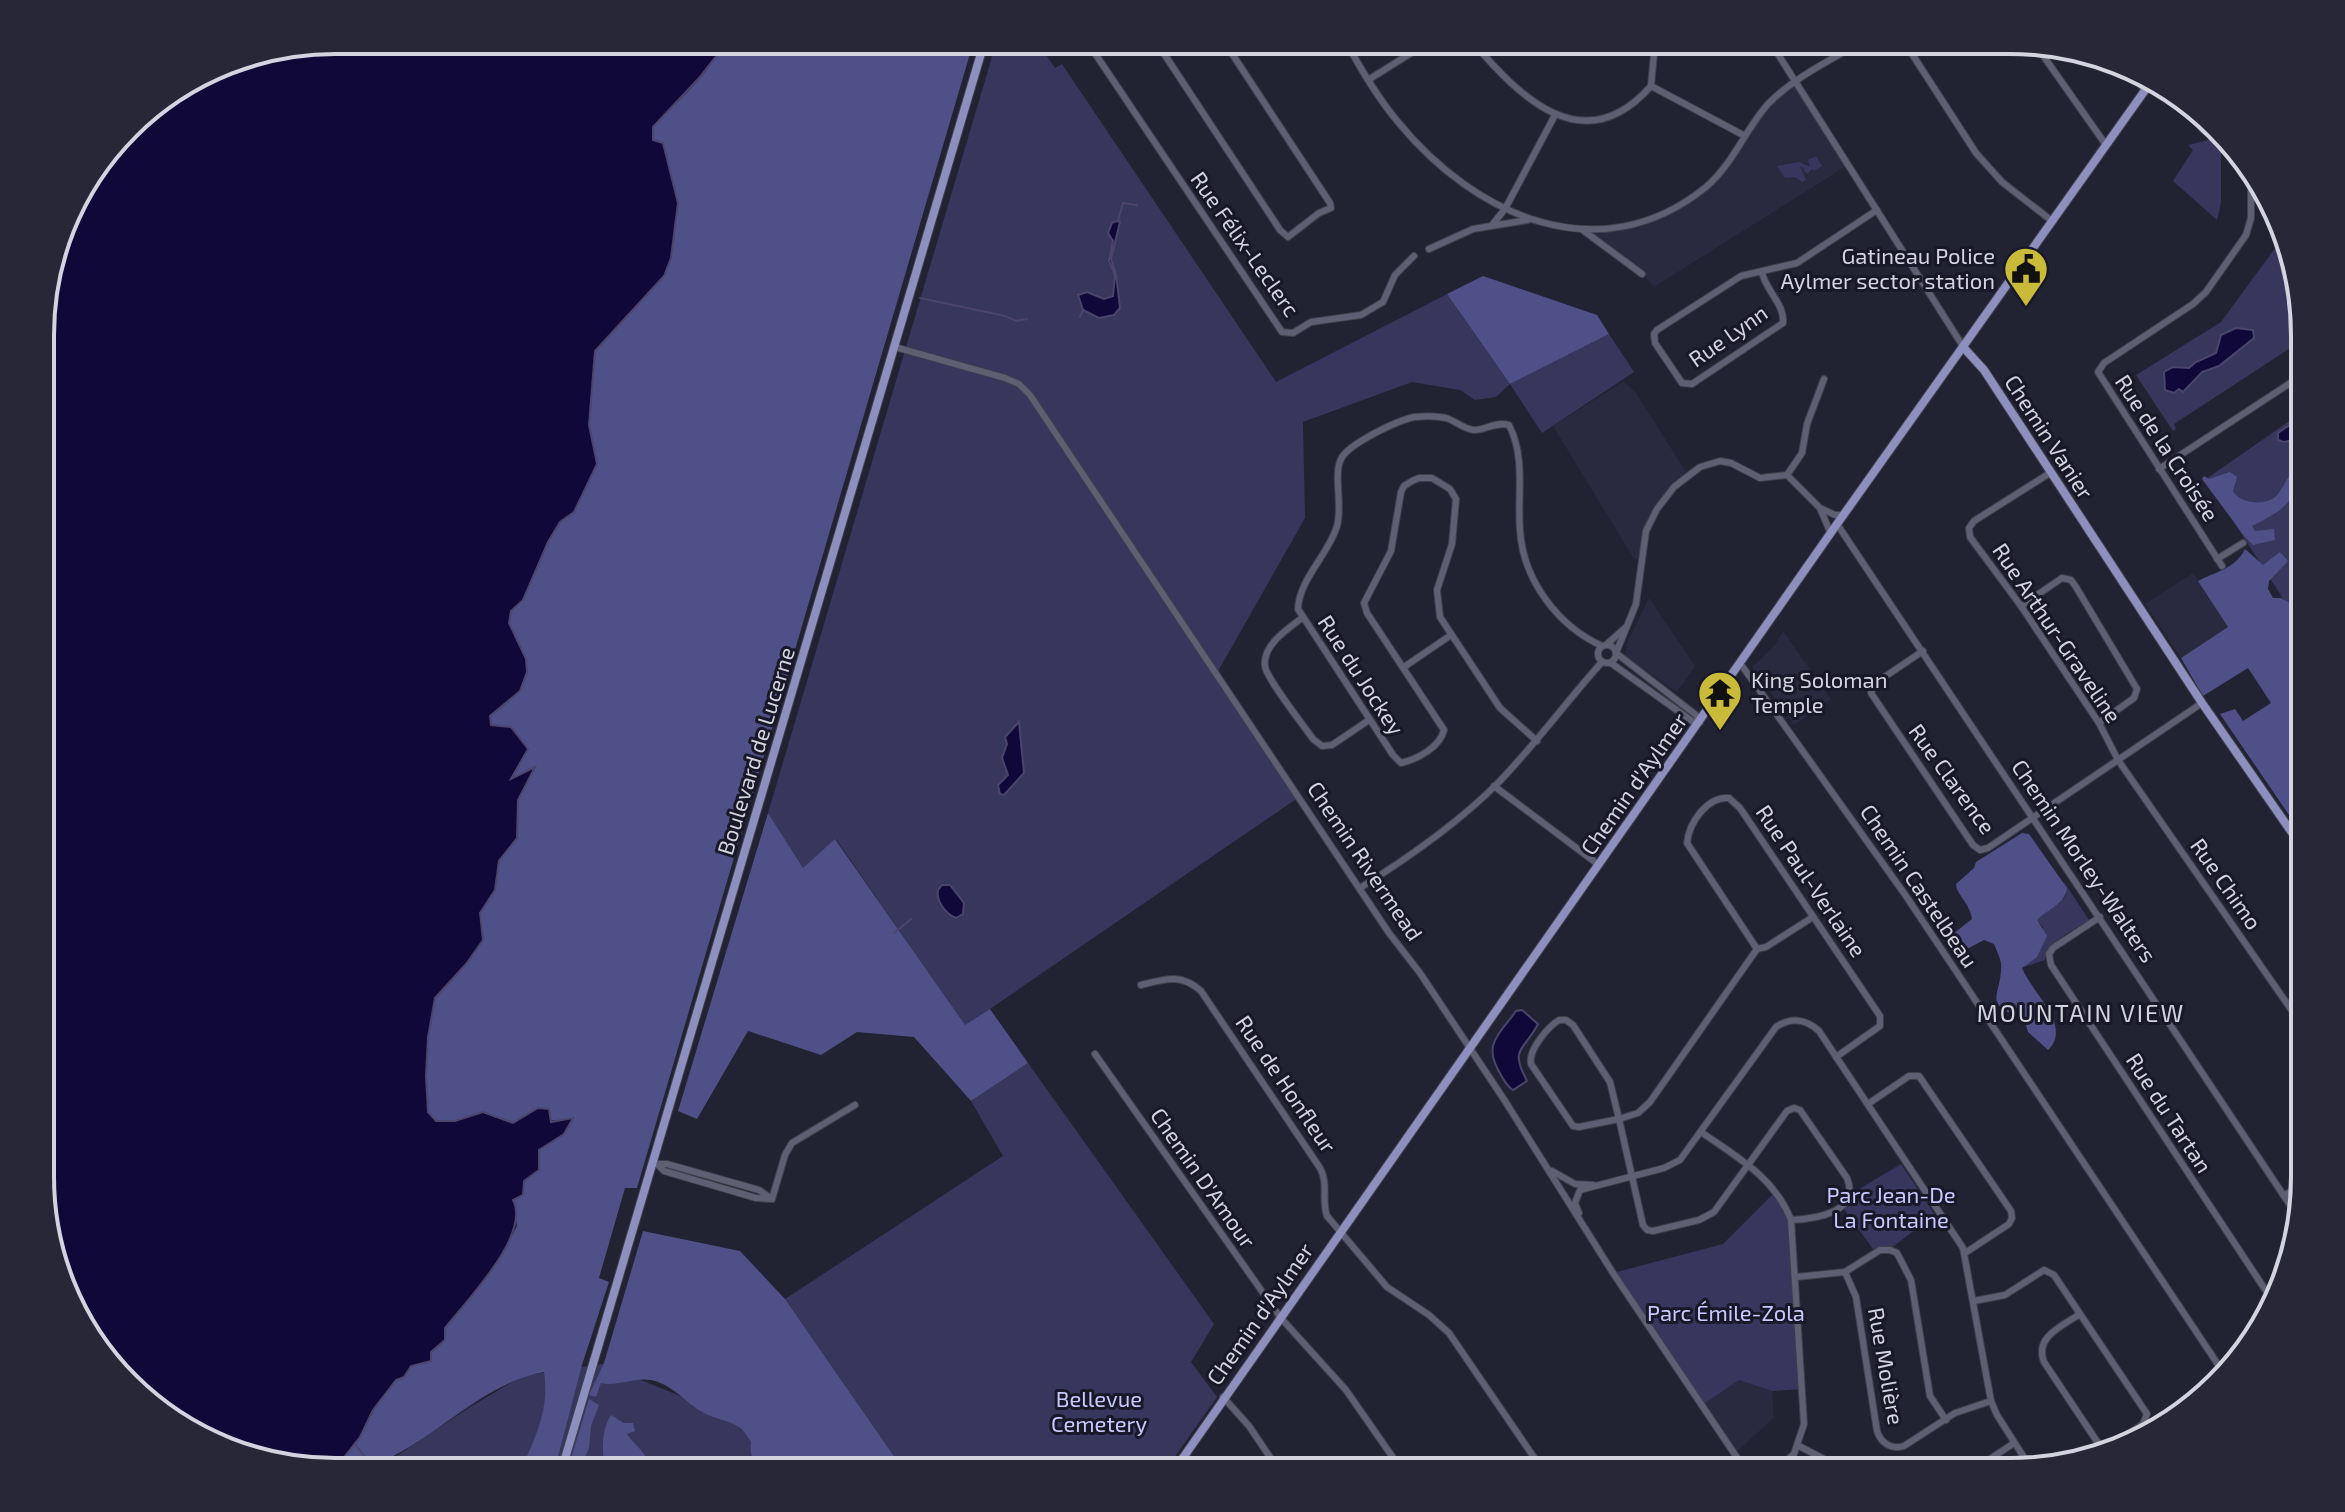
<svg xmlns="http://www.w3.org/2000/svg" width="2345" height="1512" font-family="'Exo 2',sans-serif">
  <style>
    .built { fill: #29293f }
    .green { fill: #37375d }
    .forest { fill: #505088 }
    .water { fill: #11083a; stroke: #4b456c; stroke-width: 2 }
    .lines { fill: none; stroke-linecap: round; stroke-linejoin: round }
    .stream { stroke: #4b456c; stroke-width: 2 }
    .minor-casing { stroke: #3f3f4c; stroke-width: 8 }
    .major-casing { stroke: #3f3f4c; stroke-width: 10 }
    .minor { stroke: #5e5f72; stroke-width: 6 }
    .major { stroke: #8d90bf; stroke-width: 8 }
    .labels { text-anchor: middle; stroke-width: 6; stroke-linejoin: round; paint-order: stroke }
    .street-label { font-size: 22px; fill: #d3d4df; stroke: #181828 }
    .poi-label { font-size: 22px; fill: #d3d4df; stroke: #181828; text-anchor: end }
    .park-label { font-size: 22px; fill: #c7cafe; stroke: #181828 }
    .neighbourhood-label { font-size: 24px; letter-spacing: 2px; fill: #d3d4df; stroke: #181828 }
    .rim { fill: none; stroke: #d3d4df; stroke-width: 4 }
  </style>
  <rect width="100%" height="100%" fill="#212232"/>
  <g class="built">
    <path d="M1795,81L1848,165L1654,287L1642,274L1583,231L1621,226L1678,205L1719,174L1760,115Z"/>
    <path d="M1624,381L1636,393L1688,475L1653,516L1641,558L1637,559H1634L1553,426Z"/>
    <path d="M2193,573L2228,627L2181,658L2145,604Z"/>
    <path d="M1649,598L1695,666L1677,692L1625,656L1626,645Z"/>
    <path d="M1783,631L1831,699L1794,725L1752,667L1775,645Z"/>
    <path d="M1739,1380L1772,1391L1774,1418L1734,1454L1701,1406Z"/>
  </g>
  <g class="green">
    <path d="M997,40H1036L1055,68L1062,64L1276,382L1447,294L1510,384L1609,334L1634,372L1542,433L1510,384L1496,397L1475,400L1460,390L1412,382L1303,422L1305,518L1217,673L1299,797L965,1026L836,839L803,869L768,813Z"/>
    <path d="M2210,135L2221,140V203L2217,220L2173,181L2193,150L2188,145L2208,140Z"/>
    <path d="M1816,156L1822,166L1814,171L1812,169L1808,174L1804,171V168L1800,166L1806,180L1802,182L1795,177L1785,178L1777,166L1799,162L1810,167L1808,160Z"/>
    <path d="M2281,240L2304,316V339L2174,424L2176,429L2173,431L2136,375L2221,322Z"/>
    <path d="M2304,411V643L2293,614L2206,479Z"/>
    <path d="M2064,882L2089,920C2074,930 2048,941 2045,960L2021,968L2028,961L2043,927L2036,920C2046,910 2059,906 2066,895Z"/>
    <path d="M1028,1063L1214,1324L1191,1362L1217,1397L1164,1472H905L785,1299L1003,1156L971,1101Z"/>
    <path d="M1901,1164L1935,1215L1891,1248L1881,1246L1873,1249L1844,1209L1854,1192Z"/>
    <path d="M1776,1191L1791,1220L1803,1389L1772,1391L1739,1380L1701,1406L1613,1273L1723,1244Z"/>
    <path d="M602,1364L741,1421L776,1472H354L398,1455L467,1409L522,1376Z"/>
  </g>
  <g class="forest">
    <path d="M720,40H974L637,1188H625L599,1278L609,1282L582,1365L554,1472H520C535,1438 550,1409 544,1372C481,1383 434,1442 375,1464C364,1468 356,1472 345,1472V1456L360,1437L382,1395L396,1380L404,1377L411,1366L445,1340V1328L507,1246L517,1226L513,1200L540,1159L539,1150L564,1134L573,1119L513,1123L483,1112L455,1121H436L428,1112L426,1076L428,1037L435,998L466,964L483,940L480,913L495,890L499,861L517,838L518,800L535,769L510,780L511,727L491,725L490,716L519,691L526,658L509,623L511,610L523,600L548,542L560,522L574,512L597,464L589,425L595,351L664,276L678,203L663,143L653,141V126C671,108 721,65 720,40Z"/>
    <path d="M1483,276L1597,315L1609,334L1510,384L1447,294Z"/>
    <path d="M2300,470L2304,473V490L2294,494C2284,511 2269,517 2252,526L2255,531L2274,529L2275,540L2253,545L2245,537L2202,479L2204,476L2209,479L2230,472L2237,477L2233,491C2239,503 2262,506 2274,498C2285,489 2284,475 2300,470Z"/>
    <path d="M2245,549L2263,565L2280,552L2288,561L2269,581L2268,589L2273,598H2281L2291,604L2304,598V837L2220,714L2235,709L2243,721L2271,703L2248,668L2203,696L2181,658L2228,627L2198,581C2217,571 2235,569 2245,549Z"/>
    <path d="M768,813L803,868L835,839L965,1025L990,1009L1028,1063L971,1101L914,1037L857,1032L821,1055L748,1031L697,1119L678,1111Z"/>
    <path d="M2022,833L2029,834L2067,888C2065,905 2047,909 2037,920L2047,936L2037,957L2022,968C2032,993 2073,1026 2048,1050L2028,1032L2024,1019C1979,1003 2003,996 2001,963C2000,957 1996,949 1994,944L1984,940L1965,950H1955L1948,942L1949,937L1972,919C1969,901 1957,896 1956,884L1974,868L1976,862Z"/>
    <path d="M643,1231L740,1251L785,1299L905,1472H765C754,1462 749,1457 751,1442C748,1437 744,1430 739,1427C729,1420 715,1419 704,1413C684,1402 674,1385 651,1380C633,1377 617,1387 601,1383L596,1397L589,1395L604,1363Z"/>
    <path d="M589,1399L599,1405L591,1426L589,1448L579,1472H567Z"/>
    <path d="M611,1415L624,1423H633L635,1431L627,1434C635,1447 650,1452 648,1472H607C601,1455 601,1430 611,1415Z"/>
  </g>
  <g class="water">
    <path d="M335,40H720L721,50L699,78L653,127V140L663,143L678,203L671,258L664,276L595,351L589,425L597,464L574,512L560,522L548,542L523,600L511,611L509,623L526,659L527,672L520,691L490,716L491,725L511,727L528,749L511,779L535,767L518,800L517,838L499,861L495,890L480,913L483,940L466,964L435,998L428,1037L426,1076L428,1112L436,1121H455L483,1112L513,1123L538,1108L549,1109L551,1122L573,1118L564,1134L539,1150V1170L524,1181L523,1195L513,1200C531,1235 467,1300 445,1328V1340L431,1352V1361L411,1366L404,1377L396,1380L373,1410L360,1437L345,1456L344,1472L240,1456L171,1422L80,1325L42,1215V297L71,204L140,113L222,62Z"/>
    <path d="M1116,221L1120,222L1111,259L1116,274L1120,308L1114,315L1099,318L1083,310L1078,295L1087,292L1104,299L1113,296L1115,275L1109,261L1113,241L1108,233L1112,223Z"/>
    <path d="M2236,328L2253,330L2254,338L2219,366L2202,372L2183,392L2179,389L2174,393L2165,390L2164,372L2173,367L2189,368L2196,362L2216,353L2221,335Z"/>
    <path d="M2304,415V431L2301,438L2284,442L2278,440V433Z"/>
    <path d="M1019,722L1024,773L1004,795L1000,794L998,785L1008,775L1002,758L1007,744L1005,737Z"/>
    <path d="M942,885H950L964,903L963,914L956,918C946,914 936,902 938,890Z"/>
    <path d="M1522,1010L1538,1024C1524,1051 1509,1048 1527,1081L1513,1090C1507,1086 1505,1082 1501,1075C1482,1045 1498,1036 1516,1011Z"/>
  </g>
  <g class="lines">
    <g class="stream">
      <path d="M1118,221L1123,203L1137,205"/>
      <path d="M920,298L1005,316L1017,321L1027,319"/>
      <path d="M1080,317L1083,310"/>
      <path d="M894,933L911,919"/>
      <path d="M355,1444L365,1457L364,1461L369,1468L389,1472"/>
    </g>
    <g class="minor-casing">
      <g id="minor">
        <path d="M1086,40L1282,332L1293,333L1311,322L1361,315L1383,302L1395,275L1414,256"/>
        <path d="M1155,40L1280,230L1288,237L1319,213L1331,208L1330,203L1223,40"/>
        <path d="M1345,40C1360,68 1377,97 1398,122C1475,216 1600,273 1706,187C1733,164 1745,130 1768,104C1794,77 1832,60 1864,40"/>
        <path d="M1471,40C1520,98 1584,162 1651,86L1654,54L1651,40"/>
        <path d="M1769,40L1964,348"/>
        <path d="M1903,40L1976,153L2002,182L2052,221"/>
        <path d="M2035,44L2106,145"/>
        <path d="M2128,67L2145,91"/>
        <path d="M1368,80L1432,40"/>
        <path d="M1651,86L1745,136"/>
        <path d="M2195,112C2196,127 2206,134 2219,138"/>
        <path d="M2251,198L2269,197"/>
        <path d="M1492,225L1505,209L1555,115"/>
        <path d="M1584,231L1642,274"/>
        <path d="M1429,249L1473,229L1528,220"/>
        <path d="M1762,272C1765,290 1785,304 1783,323L1692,384L1682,383L1655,343L1654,334L1657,330L1741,276L1797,263L1877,210"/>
        <path d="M895,347L1005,378L1019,384L1030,395L1389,933L1420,973L1505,1101L1613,1273L1746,1471"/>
        <path d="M2159,469L2304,374"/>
        <path d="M2050,473L1974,521L1969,528L1970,537L2021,606L2099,723L2118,760L2304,1028"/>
        <path d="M1787,475L1820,508L1831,534"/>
        <path d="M1820,508L1835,515H1843"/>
        <path d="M1837,524L2300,1220"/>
        <path d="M2217,559L2243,543"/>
        <path d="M2222,566L2098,372L2104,363L2193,304L2206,292L2246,235L2251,218V173"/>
        <path d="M2021,606L2062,578L2071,580L2076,587L2137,689L2134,698L2099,723"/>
        <path d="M1302,618C1289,628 1262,645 1265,666C1266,678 1304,726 1313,739L1322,746L1332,745L1369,720"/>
        <path d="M1607,644L1625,628"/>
        <circle cx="1607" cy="654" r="9"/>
        <path d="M1923,651L1874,684L1871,693L1973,845L1980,850L1988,848L2202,703"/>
        <path d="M1616,653L1636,604L1646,531L1657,509L1674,487L1700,467L1720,461L1731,463L1760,478L1787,475L1802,453L1807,424L1824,379"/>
        <path d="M1616,653L1696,715L1700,722"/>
        <path d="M1611,663L1692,721L1700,722"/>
        <path d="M1740,663L1906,896L2223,1372"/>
        <path d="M1404,667L1451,635"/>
        <path d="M1537,741L1500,708L1440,617L1437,590L1452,544L1456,499L1450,489L1432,478H1419L1412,481L1404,486L1401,492L1391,551L1364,603L1367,613L1444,730C1440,747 1418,759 1401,763L1393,755L1298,609C1299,579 1329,554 1337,526C1343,506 1333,475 1341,459C1348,444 1398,420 1415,417C1424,416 1437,416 1446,418C1456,421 1463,429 1474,430C1486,430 1497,421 1509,425C1526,458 1517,495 1520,530C1523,580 1558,626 1602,646"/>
        <path d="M1494,786L1599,865"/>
        <path d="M1360,888C1408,858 1457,824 1497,784C1535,745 1566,702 1602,662"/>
        <path d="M2100,917L2053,948L2049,954L2051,965L2274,1303"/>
        <path d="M1757,949L1687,843C1689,823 1707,796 1729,798L1740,808L1880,1016V1026L1836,1057"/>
        <path d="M1141,985C1165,979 1181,973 1201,991L1320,1168C1329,1184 1321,1200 1327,1216L1387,1287L1429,1315L1449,1333L1544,1472"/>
        <path d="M1559,1020H1566L1573,1025L1610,1082L1619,1119L1579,1127L1573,1126L1531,1064C1528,1050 1548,1027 1559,1020Z"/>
        <path d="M1095,1054L1280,1317L1346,1390L1403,1472"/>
        <path d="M1868,1104L1909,1076H1919L2011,1211L2012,1218L2009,1224L1965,1253"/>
        <path d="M1701,1132C1737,1157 1775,1178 1791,1220L1804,1424L1794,1454L1775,1471"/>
        <path d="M652,1164H667L759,1190L772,1199L756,1198L664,1171L658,1165"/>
        <path d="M1552,1171L1575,1184L1593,1185"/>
        <path d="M2284,1196L2304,1182"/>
        <path d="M772,1199L785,1155L792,1143L855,1105"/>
        <path d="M1579,1213L1575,1203L1580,1190L1664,1168L1680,1160L1776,1027C1791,1017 1806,1019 1819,1031L1963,1248L1991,1401L1997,1415L2032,1470"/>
        <path d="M1791,1220C1814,1219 1861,1213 1847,1178L1800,1110L1794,1108L1787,1111L1714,1212L1699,1220L1653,1231L1647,1230L1643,1225L1619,1119L1638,1113L1650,1102L1757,949L1766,947L1813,917"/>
        <path d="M1845,1272L1856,1297L1877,1431C1881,1443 1891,1450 1904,1446L1955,1413L1991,1401"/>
        <path d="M1796,1277L1845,1272L1880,1250H1890L1897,1253L1911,1280L1930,1396L1946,1420"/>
        <path d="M1974,1301L2005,1295L2044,1270L2054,1275L2147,1414L2143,1424L2107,1448"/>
        <path d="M2080,1314C2062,1326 2034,1337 2044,1362L2102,1449"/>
        <path d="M1223,1397L1249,1426L1280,1472"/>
        <path d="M1799,1446L1824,1459L1834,1471"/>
        <path d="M1972,1471L2014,1443"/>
      </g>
    </g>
    <g class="major-casing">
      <g id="major">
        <path d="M1964,348L1984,370L2202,703L2304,850"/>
        <path d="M561,1472L985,40"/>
        <path d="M1173,1472L1837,524L2153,79"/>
      </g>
    </g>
    <use href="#minor" class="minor"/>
    <use href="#major" class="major"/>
  </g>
  <defs>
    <g id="civic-pin" transform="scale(2.3)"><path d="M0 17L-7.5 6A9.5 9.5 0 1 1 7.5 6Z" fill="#caba3a" stroke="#181828"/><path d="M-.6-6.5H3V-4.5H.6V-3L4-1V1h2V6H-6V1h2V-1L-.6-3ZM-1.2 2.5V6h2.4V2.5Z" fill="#111"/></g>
    <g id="temple-pin" transform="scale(2.3)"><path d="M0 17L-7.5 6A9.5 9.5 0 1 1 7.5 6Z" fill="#caba3a" stroke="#181828"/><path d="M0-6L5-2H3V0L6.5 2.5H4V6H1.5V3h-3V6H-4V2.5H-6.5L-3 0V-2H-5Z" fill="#111"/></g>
  </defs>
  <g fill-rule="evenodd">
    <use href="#civic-pin" x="2026" y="269"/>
    <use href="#temple-pin" x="1720" y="693"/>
  </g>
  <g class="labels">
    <g class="street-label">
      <text transform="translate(1245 244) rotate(55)" y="8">Rue Félix-Leclerc</text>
      <text transform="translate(1728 336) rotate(-35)" y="8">Rue Lynn</text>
      <text transform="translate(2049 437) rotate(57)" y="8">Chemin Vanier</text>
      <text transform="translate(2167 448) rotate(57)" y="8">Rue de la Croisée</text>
      <text transform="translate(2057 633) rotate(56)" y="8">Rue Arthur-Graveline</text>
      <text transform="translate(1361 675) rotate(57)" y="8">Rue du Jockey</text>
      <text transform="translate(756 751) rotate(-73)" y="8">Boulevard de Lucerne</text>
      <text transform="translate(1952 779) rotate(54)" y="8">Rue Clarence</text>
      <text transform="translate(1634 784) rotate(-55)" y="8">Chemin d'Aylmer</text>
      <text transform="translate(1365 861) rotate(56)" y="8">Chemin Rivermead</text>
      <text transform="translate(2084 861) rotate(56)" y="8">Chemin Morley-Walters</text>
      <text transform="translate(1811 881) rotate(56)" y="8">Rue Paul-Verlaine</text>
      <text transform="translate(2226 884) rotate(55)" y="8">Rue Chimo</text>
      <text transform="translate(1919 886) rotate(56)" y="8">Chemin Castelbeau</text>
      <text transform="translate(1286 1084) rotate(56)" y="8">Rue de Honfleur</text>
      <text transform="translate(2169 1113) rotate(57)" y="8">Rue du Tartan</text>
      <text transform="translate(1203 1178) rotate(55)" y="8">Chemin D'Amour</text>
      <text transform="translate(1260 1314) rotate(-55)" y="8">Chemin d'Aylmer</text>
      <text transform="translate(1886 1366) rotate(80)" y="8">Rue Molière</text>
    </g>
    <g class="poi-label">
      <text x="1995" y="264">Gatineau Police<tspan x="1995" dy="25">Aylmer sector station</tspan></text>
      <text x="1751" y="688" text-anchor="start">King Soloman<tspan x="1751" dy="25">Temple</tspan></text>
    </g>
    <g class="park-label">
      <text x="1891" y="1203">Parc Jean-De<tspan x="1891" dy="25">La Fontaine</tspan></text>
      <text x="1726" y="1321">Parc Émile-Zola</text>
      <text x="1099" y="1407">Bellevue<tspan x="1099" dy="25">Cemetery</tspan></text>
    </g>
    <g class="neighbourhood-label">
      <text x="2081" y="1022">MOUNTAIN VIEW</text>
    </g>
  </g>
  <path d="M0 0H2345V1512H0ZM335 54H2010A281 281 0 0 1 2291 335V1177A281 281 0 0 1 2010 1458H335A281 281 0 0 1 54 1177V335A281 281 0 0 1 335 54Z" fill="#272737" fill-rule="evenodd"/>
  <path class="rim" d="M335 54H2010A281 281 0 0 1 2291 335V1177A281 281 0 0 1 2010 1458H335A281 281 0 0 1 54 1177V335A281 281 0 0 1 335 54Z"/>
</svg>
